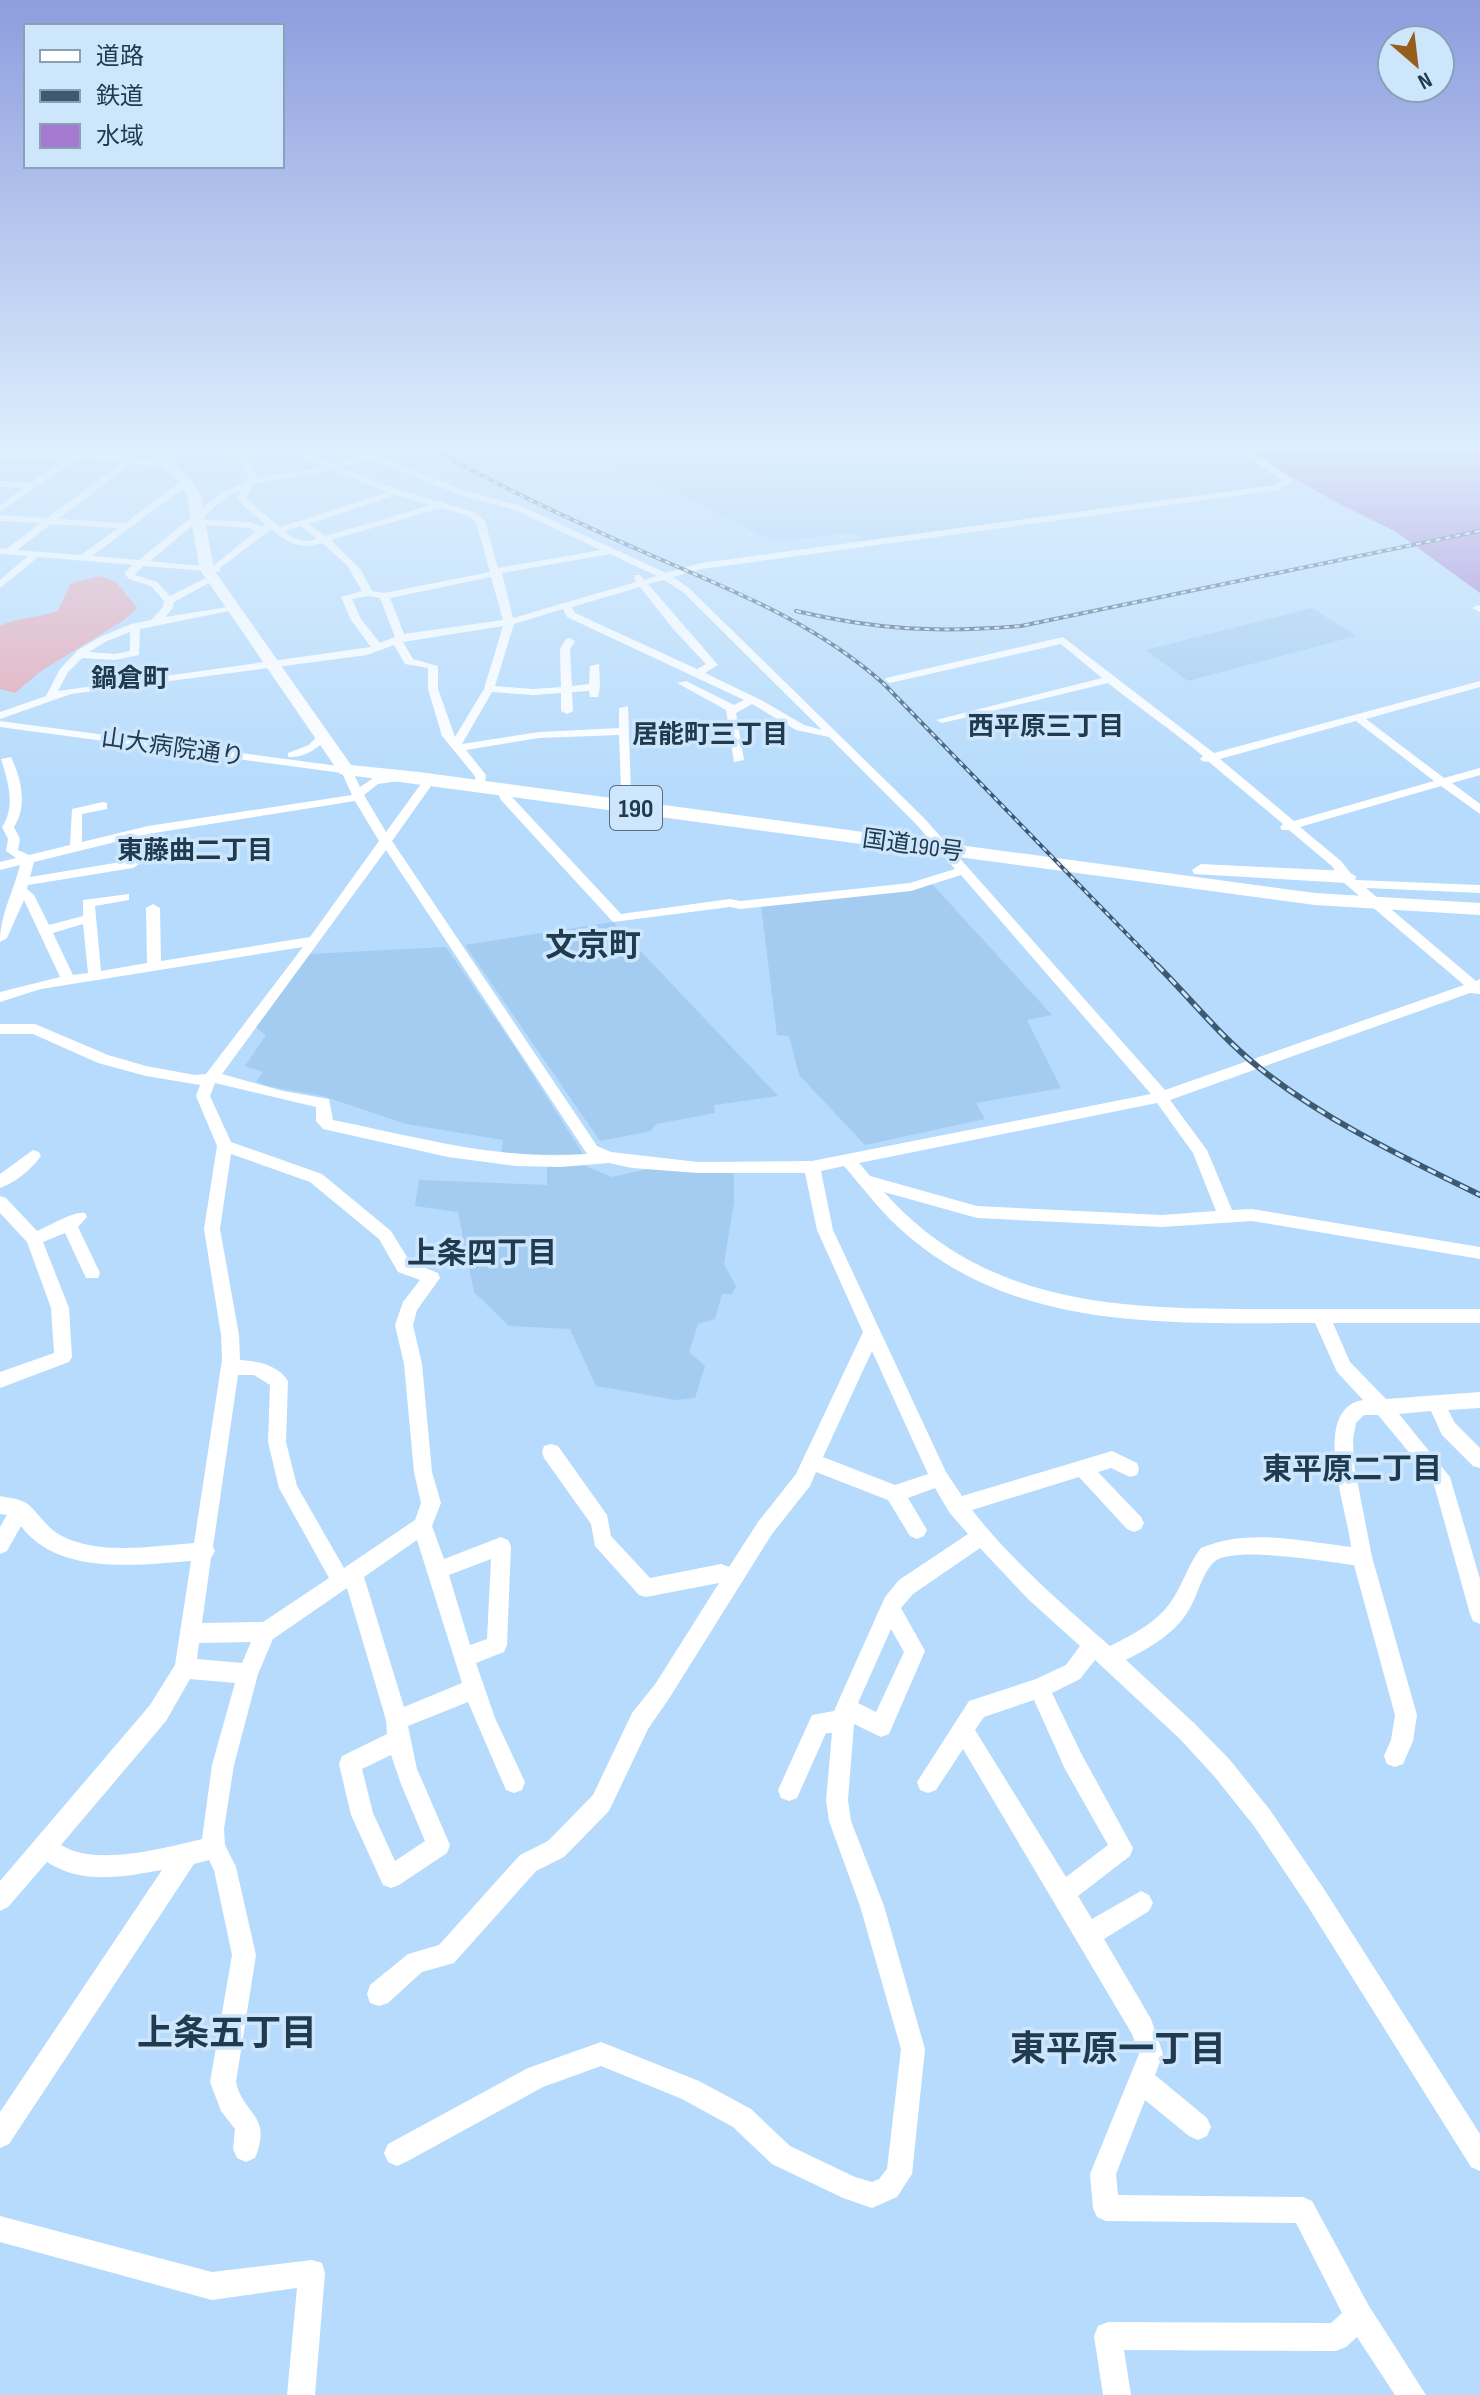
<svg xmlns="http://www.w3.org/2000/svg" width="1480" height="2395" font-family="'Sofia Sans Condensed','Noto Sans JP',sans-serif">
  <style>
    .built { fill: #a3ccf0 }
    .green { fill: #e6a6b3 }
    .water { fill: #a47bce }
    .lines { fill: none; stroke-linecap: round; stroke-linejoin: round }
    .minor { fill: #fff; fill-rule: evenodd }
    .highway { fill: #fff; fill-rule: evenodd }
    .rail-far1-casing { stroke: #3e5a73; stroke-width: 4 }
    .rail-casing { stroke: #3e5a73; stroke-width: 6 }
    .rail-far1 { stroke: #cee6fc; stroke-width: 2; stroke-dasharray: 5; stroke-linecap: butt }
    .rail { stroke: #cee6fc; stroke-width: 3; stroke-dasharray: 9; stroke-linecap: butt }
    .labels { text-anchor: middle; stroke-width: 7; stroke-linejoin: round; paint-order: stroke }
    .far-street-label { font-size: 24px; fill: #203a50; stroke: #cee6fc }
    .far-quarter-label { font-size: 26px; font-weight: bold; fill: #203a50; stroke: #cee6fc }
    .far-neighbourhood-label { font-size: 26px; font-weight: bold; fill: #203a50; stroke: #cee6fc }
    .shield { fill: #cee6fc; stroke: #546e84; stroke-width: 2 }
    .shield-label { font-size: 26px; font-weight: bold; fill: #203a50 }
    .neighbourhood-label { font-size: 30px; font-weight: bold; fill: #203a50; stroke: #cee6fc }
    .quarter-label { font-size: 32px; font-weight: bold; fill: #203a50; stroke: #cee6fc }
    .near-neighbourhood-label { font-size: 36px; font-weight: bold; fill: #203a50; stroke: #cee6fc }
  </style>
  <rect width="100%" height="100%" fill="#b6dbfc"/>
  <g class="built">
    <path d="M593,453H1243L1279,478L1277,485L862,541L860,536L852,533L780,541L762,536Z"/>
    <path d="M1312,608L1356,636L1188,681L1146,650Z"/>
    <path d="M932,884L1052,1015L1027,1020L1061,1088L976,1103L985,1119L865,1145L799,1075L789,1036L777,1035L761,906Z"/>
    <path d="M613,922L778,1096L714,1105L715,1113L656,1124L651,1131L600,1141L465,945Z"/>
    <path d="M446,947L514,1046L583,1154L501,1155L503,1140L406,1124L323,1096L272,1087L256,1082L263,1072L245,1066L266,1035L255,1027L309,954Z"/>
    <path d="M547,1163L583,1165L612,1177L661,1166L734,1171V1202L724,1264L736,1286L732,1294H722L715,1319L698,1324L689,1352L705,1366L695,1398L676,1400L596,1386L570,1329L509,1326L474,1292L458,1212L415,1206L419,1180L547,1185Z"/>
  </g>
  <path class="green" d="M100,576L116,582L137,608L124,620L41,671L15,693L0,689V626C18,617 38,618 58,611L71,583Z"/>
  <path class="water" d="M1249,453H1480V593L1396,532L1334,501Z"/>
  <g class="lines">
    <g class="minor">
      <path d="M0,453H79L152,460L175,458V462L152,466L132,463L58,519L125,523L183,480H189V484L92,556L139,560L222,492L250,480L235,453H243L258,478L324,467L294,453H305L333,464L365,455L364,453H373L465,491L521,506L666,573L701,563L1276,485L1282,481L1242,453C1259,452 1280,468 1291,481L1290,483L1278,490L702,569L673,577L689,588L924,818L1165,1090L1464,985L1336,876L1333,867L1289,830H1282L1280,827L1283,824L1209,762L1202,761L1200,759L1203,756C1172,730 1139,708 1108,683L942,723L936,720L1102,678L1061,644L890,683L885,680L886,678L1063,637L1214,753L1480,681V687L1366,719L1444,778L1480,768V775L1452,783L1480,804V814L1441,786L1300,827L1341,861L1356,880L1480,885V893L1366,888L1476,981L1480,979V994L1470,993L1170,1100L1207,1150L1232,1210L1252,1209L1480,1247V1259L1252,1221L1162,1227L977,1218L884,1192C988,1309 1128,1309 1273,1309C1342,1309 1411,1309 1480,1309V1323H1333L1350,1362L1386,1399L1480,1392V1408L1448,1410L1455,1423L1480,1448V1468L1473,1466L1442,1435L1431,1411L1399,1414L1450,1477L1480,1579V1624L1473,1621L1470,1614L1433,1481L1378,1415H1364L1356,1423L1353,1439L1354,1464L1372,1557L1417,1715L1413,1741L1403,1764L1395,1767L1387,1764L1384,1756L1391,1740L1395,1715L1354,1565C1328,1562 1232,1545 1214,1562C1203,1572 1198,1593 1191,1606C1178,1632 1151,1647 1126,1660L1195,1724L1230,1760L1270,1810L1324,1889L1480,2134V2171L1471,2167L1307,1905L1254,1826L1214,1776L1180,1739L1095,1660L1080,1679L1052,1693L1081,1753L1133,1848L1130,1856L1078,1896L1092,1919L1141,1891L1149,1895L1153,1903L1149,1911L1104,1939L1151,2019L1163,2054L1155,2075L1207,2118L1211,2127L1207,2136L1198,2140L1189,2136L1145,2100L1116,2174L1118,2195L1303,2197L1312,2201L1369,2306L1426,2395H1395L1357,2337L1346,2347L1336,2351L1124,2350L1131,2395H1103L1094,2336L1098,2326L1108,2322L1331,2323L1342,2313L1296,2223L1106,2221L1097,2217L1093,2208L1090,2174L1139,2054L1132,2034L963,1749L936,1790L928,1793L920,1790L917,1782L969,1701L1036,1679L1066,1665L1080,1646L1028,1599L980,1548L913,1594L901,1608L925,1651L889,1734L881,1737L854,1724L848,1800L851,1821L884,1906L925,2049L912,2174L897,2197L872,2208L843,2198L772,2164L733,2127L682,2099L601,2066L543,2087L406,2162L397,2166L388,2162L384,2153L388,2144L528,2068L601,2042L699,2081L751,2109L790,2146L855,2177L872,2182L879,2179L887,2169L901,2049L860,1906L829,1821L826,1800L832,1733H826L797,1798L789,1801L781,1798L778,1790L812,1715L834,1711L885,1597L899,1580L968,1534L949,1512L935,1488L908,1498L927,1530L924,1536L917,1539L910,1536L888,1500L816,1472L810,1486L772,1534L670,1697L648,1729L609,1811L564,1857L536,1871L454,1963L422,1972L388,2003L379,2006L370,2003L367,1994L370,1985L408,1954L439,1945L520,1855L548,1841L593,1795L632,1713L656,1683L719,1583L646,1597L639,1595L595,1546L591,1524L544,1458L542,1452L544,1446L551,1444L558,1446L607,1515L611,1536L650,1578L721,1564L729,1567L758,1522L796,1474L863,1332L817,1230L805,1173H698L632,1168L609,1163L561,1167L516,1166L448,1157L323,1129L316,1121V1107L215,1083L210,1096L231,1142L322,1174L391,1231L410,1262L438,1273L440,1278L417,1310L413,1325L422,1364L432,1472L441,1503L432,1526L444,1559L501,1537L508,1540L511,1546L507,1645L504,1652L476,1663L495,1718L525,1782L522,1790L514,1793L506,1790L468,1702L408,1726L417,1769L450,1845L447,1853L399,1885L391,1888L383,1885L351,1815L339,1764L342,1756L387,1734L386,1720L347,1588L273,1639L258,1674L234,1765L224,1829L225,1845L236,1867L256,1955L236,2082C243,2115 273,2115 255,2158L246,2162L237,2158L233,2149L235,2129L221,2111L210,2082L232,1955L214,1870L209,1860L194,1864L9,2144L0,2148V2112L162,1870C122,1877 83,1885 47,1862L8,1907L0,1911V1881L150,1705L175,1665L191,1561C138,1565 58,1576 21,1526L7,1551L0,1554V1527L7,1515L0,1514V1496C8,1498 17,1498 24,1502C33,1505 45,1527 60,1535C98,1556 153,1546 194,1543L222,1360L221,1335L204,1229L217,1146L196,1096L200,1085L146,1076L98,1063L33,1034H0V1024H35L108,1055L146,1066L195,1075L206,1074L303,947L41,989L0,1002V992L60,977L24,900L7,938L0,942C0,915 14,890 20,865L0,870V862L16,858L6,851L8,839L2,827C16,806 8,782 1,759L11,757C21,778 28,806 14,827L20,839L18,850L29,855L70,845L72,809L103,802L107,803V809L82,814V842L148,826L352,795L342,773L0,727V721L346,767L352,770L360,787L375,777L406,776V780L378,784L364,795L386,832L426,777H434L436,779L392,841L597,1146L611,1152L698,1162L812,1161L1151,1094L961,875L911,891L740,909L730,907L613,922L501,800L496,789L498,786H506L511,796L621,914L730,899L740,901L910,883L955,869L916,824L829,737L796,730L752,704L736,713L744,760L734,762L726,710L677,683L686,681L734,705L744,700L567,617L563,609L514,624L495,686L533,689L561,687L560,649L566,639L570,638L575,641L570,649L572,686L589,684L590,666L599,664L600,687L598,697H590L589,691L572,692L573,711L567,714L561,711V693L533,695L492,692L462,744L539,732L619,728V708L628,706L631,792H623L621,789L619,735L539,738L466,750L486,775L485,782H477L474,775L442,736L428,689V668L405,664L394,645L367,655L71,694L0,719V712L46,696L60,669L78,650L100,637L131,624L151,620L163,607L164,601L151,586L129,579L124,573L133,565L38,557L0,588V580L28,556L0,554V548L6,549L41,523L0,521V515L47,518L123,462L78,458L0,512V505L24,488L0,487V481L30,483L68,457L0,458ZM371,459L459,495L515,510L601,550L498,568L485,521L474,512L399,490L341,467ZM332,470L388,492L280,527L247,500C246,493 252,486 257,483ZM241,490L238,496L240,503L265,524L262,527L251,522L205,520V524L208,525L249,528L256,531L212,567L150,561L228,496ZM396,495L431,505L325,536L309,524ZM441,508L468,516L476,522L490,572L384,593L372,591L361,570L331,540ZM51,524L118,528L81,555L17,550ZM301,526L317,539C303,543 296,540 285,532ZM271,529C288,543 300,550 322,543L347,565L362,591L341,597L351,620L371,647L58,691L68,672L82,658L115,660L139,655L140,629L239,609L234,606L165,617L173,608L174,602L218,578L210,576L170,596L157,582L135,575L143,566L220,572V568ZM610,554L657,576L644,580L640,575H634L636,582L513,618L502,573ZM491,577L503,620L404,634L390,598ZM664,580L683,592L822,730L804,725L761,700L705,673L718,665L648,584ZM640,587L674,630L706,664L697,669L575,613L572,607ZM368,596L380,598L395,637L380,643L361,619L352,599ZM503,626L484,689L455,737L438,689V666L413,659L403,642ZM130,632V651L115,654L89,652L107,641ZM1356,721L1434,781L1294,821L1220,759ZM355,801L379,841L310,937L161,961L160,908L153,904L146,908L147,963L101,971L95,906L129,900V894L83,900V916L49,925L34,895L27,889L28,885L133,868L139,864L133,860L30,877L34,862L148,834ZM386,850L587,1154C499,1161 418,1137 333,1120L329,1099L283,1091L222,1074ZM83,924L88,973L73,975L53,933ZM1157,1103L1193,1153L1216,1211L1162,1215L977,1206L870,1176L859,1163ZM231,1154L310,1182L379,1239L398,1272L420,1280L403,1302L395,1325L404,1364L414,1472L421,1503L415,1520L344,1568L297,1486L286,1442L288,1381C278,1365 257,1361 240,1360L239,1335L220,1229ZM844,1166C864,1189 882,1214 906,1234C1019,1333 1175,1323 1315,1323L1337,1372L1363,1400C1309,1409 1348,1512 1351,1547C1301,1541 1249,1528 1201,1548C1189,1563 1184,1581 1174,1597C1160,1621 1134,1634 1110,1646C1062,1604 1012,1561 972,1510L1079,1477L1127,1529L1134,1532L1141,1529L1144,1523L1141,1517L1098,1472L1111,1468L1130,1477L1137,1475L1139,1469L1137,1463L1112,1451L962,1496L946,1472L833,1230L821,1171ZM872,1351L928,1474L895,1485L823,1457ZM238,1375H254L270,1385L268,1442L279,1488L329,1578L263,1622L202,1623L211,1558L215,1551L213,1547ZM417,1540L462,1683L404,1707L364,1577ZM491,1559L487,1639L470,1645L449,1575ZM891,1629L904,1652L876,1712L858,1703ZM251,1642L242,1663L197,1659L199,1643ZM190,1679L235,1683L212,1765L202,1839C164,1848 96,1867 61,1845L166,1721ZM1034,1700L1065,1769L1108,1845L1066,1877L975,1730L984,1717ZM391,1755L401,1784L425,1841L395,1861L373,1813L362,1769Z"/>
      <path d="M1477,605L1480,606V612L1472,608Z"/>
      <path d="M318,735L328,737C318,749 304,758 288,757V753L309,745Z"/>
      <path d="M33,1150L39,1152L41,1156C31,1170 16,1182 0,1188V1174Z"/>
      <path d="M0,1196L6,1198L37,1231C50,1226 73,1211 85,1213L87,1217L78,1227L100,1273L98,1278H86L65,1233L43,1242L69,1308L72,1357L69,1362L0,1388V1372L54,1353L51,1308L27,1242L0,1213Z"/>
      <path d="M0,2216L212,2272L312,2260L322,2263L325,2273L315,2395H287L297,2288L212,2300L0,2242Z"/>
    </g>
    <g class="highway">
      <path d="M147,453H160L191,479L201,496L214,570L351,765L419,772L1315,893L1480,903V915L1315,905L340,774L200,570L187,496L181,484Z"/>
      <path d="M1201,864L1347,871L1357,877L1347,883L1194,874L1192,870Z"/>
    </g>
    <g class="rail-far1-casing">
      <g id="rail-far1">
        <path d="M440,453C510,492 582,525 655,557C736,592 817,624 884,684L1159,967"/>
        <path d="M796,611C877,630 938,633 1021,626L1480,531"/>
      </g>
    </g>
    <g class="rail-casing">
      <path id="rail" d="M1157,965C1190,998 1221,1037 1257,1066C1324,1120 1403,1157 1480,1195"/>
    </g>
    <use href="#rail-far1" class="rail-far1"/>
    <use href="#rail" class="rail"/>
  </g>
  <linearGradient id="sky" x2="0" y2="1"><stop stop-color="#8d9dde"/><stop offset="0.57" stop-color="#deeffe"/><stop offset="1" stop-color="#deeffe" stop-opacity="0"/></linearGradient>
  <rect width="1480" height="788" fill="url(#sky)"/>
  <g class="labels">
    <g class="far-street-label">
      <text transform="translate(173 747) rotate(8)" y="8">山大病院通り</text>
      <text transform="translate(913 845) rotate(8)" y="8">国道190号</text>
    </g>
    <g class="far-quarter-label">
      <text x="130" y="687">鍋倉町</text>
    </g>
    <g class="far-neighbourhood-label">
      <text x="1046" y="735">西平原三丁目</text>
      <text x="710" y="743">居能町三丁目</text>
      <text x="195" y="859">東藤曲二丁目</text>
    </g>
    <rect class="shield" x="610" y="786" width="52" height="44" rx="6"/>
    <g class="shield-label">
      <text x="636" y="817">190</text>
    </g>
    <g class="neighbourhood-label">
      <text x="482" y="1263">上条四丁目</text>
      <text x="1352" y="1479">東平原二丁目</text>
    </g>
    <g class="quarter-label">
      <text x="593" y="956">文京町</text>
    </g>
    <g class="near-neighbourhood-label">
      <text x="227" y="2045">上条五丁目</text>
      <text x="1118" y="2061">東平原一丁目</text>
    </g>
  </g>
  <rect x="24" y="24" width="260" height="144" fill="#cee6fc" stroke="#88a1b7" stroke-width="2"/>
  <rect x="40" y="50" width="40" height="12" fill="#ffffff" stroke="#88a1b7" stroke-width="2"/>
  <text x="96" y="64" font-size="24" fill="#203a50">道路</text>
  <rect x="40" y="90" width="40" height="12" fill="#3e5a73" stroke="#88a1b7" stroke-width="2"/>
  <text x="96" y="104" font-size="24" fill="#203a50">鉄道</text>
  <rect x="40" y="124" width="40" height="24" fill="#a47bce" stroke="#88a1b7" stroke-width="2"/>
  <text x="96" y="144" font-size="24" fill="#203a50">水域</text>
  <g transform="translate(1416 64) rotate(152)"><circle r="38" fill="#cee6fc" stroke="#88a1b7" stroke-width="2"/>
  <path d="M0-6L14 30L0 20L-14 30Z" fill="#965e19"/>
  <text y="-12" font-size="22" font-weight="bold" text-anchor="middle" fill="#203a50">N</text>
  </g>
</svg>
